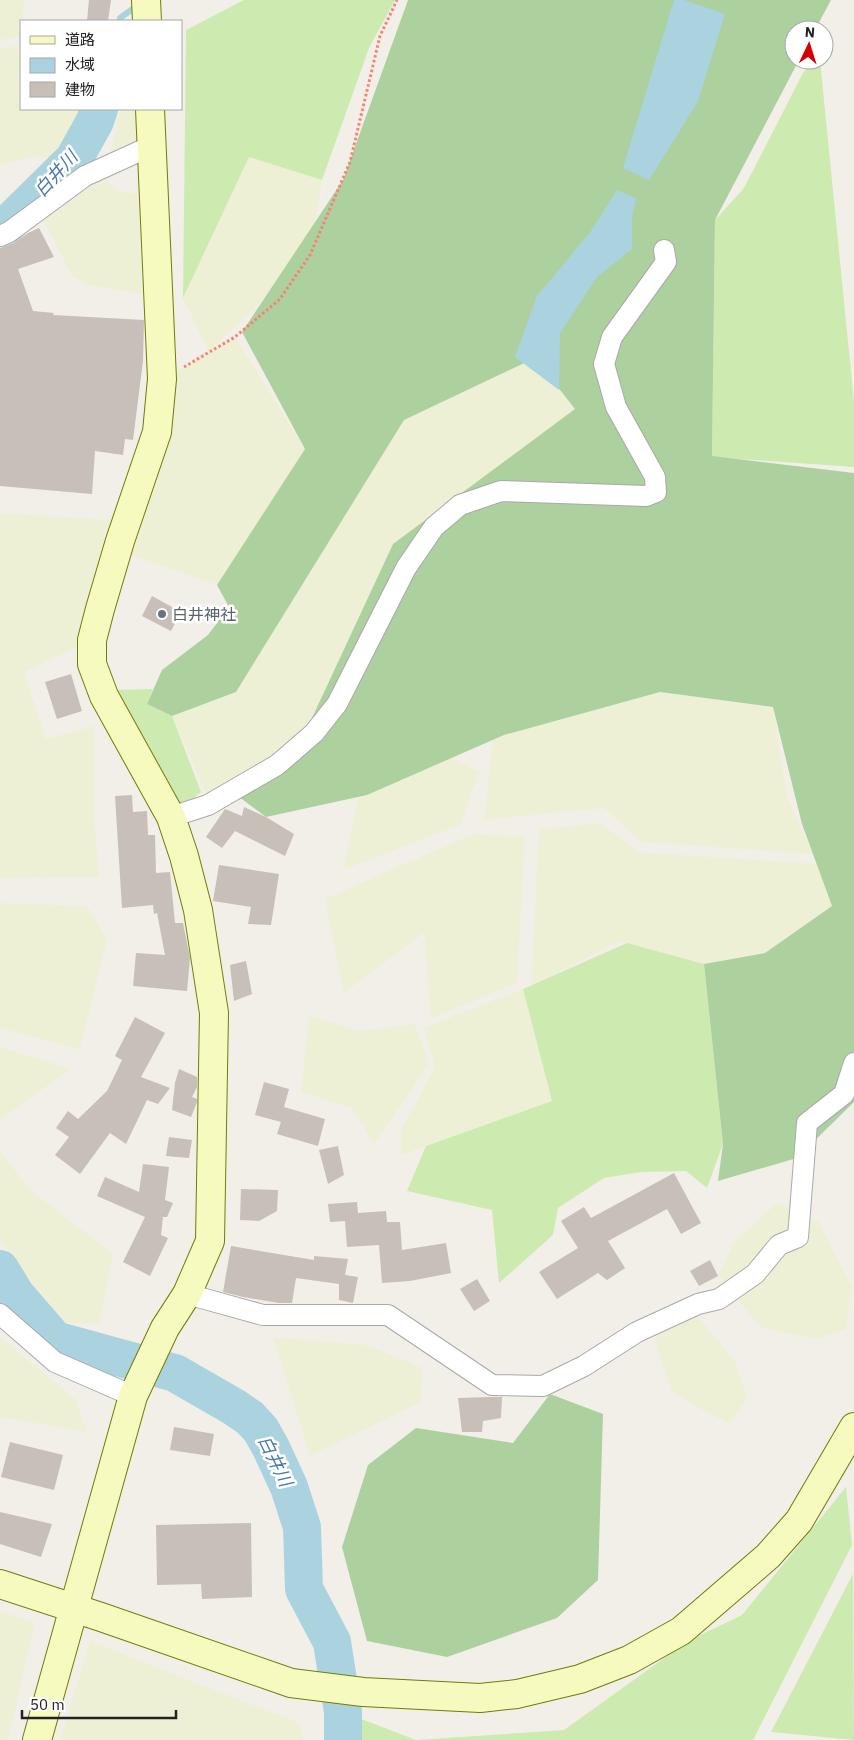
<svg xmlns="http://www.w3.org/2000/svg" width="854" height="1740" font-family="'IBM Plex Sans','Noto Sans JP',sans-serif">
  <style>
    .farmland { fill: #eef0d5 }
    .grass { fill: #cdebb0 }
    .forest { fill: #add19e }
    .water { fill: #aad3df }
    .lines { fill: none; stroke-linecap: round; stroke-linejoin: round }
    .stream { stroke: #aad3df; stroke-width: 6 }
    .river { stroke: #aad3df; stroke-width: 38 }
    .building { fill: #c7bfb8 }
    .street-casing { stroke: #a9a9a9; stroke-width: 22 }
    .secondary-casing { stroke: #707d05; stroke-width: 30 }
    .path { stroke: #fa8072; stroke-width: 3; stroke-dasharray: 2.5 2.5; stroke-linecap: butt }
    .street { stroke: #fff; stroke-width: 20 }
    .secondary { stroke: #f7fabf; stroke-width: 28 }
    .worship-dot { fill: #6b7280; stroke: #fff; stroke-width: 2 }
    .labels { text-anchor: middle; stroke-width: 5; stroke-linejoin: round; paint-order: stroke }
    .worship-label { font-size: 16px; fill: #5b616d; stroke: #fff; text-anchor: start }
    .water-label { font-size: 18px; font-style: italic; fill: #4a7aab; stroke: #fff }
  </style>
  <rect width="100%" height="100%" fill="#f2efe9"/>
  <g class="farmland">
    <path d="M0,0H24L21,36L0,40Z"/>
    <path d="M19,46L21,47V109H89L86,122L61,160L34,156L0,165V49Z"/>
    <path d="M120,109H142V146L110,155Z"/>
    <path d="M249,156L322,180L310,255L211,350L235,337L305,449L217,585L128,554L162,379L209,352L183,298Z"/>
    <path d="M103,177L116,190L138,194L142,294L89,285L72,276L43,219Z"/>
    <path d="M520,343L575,409L393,544L312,718L273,767L208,797L172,716L236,691L404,420Z"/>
    <path d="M0,513L127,521L92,640L24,672L46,739L94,726V817L99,877L0,878Z"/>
    <path d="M660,692L773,707L787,797L813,854L641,842L604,808L484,820L493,738Z"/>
    <path d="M452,758L479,772L460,825L343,870L358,799Z"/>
    <path d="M600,823L639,852L817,864L832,906L765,953L704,964L620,941L531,986L539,829Z"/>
    <path d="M473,834L525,837L517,983L431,1018L424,933L344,993L325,899Z"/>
    <path d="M0,903L87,906L107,939L80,1049L0,1028Z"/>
    <path d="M523,989L552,1102L401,1155V1129L435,1068L424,1028Z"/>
    <path d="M309,1015L358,1031L415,1024L429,1064L374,1144L352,1108L301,1092Z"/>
    <path d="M0,1047L70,1069L0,1120Z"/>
    <path d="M0,1151L30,1190L113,1254L99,1324L67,1323L35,1286L0,1240Z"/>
    <path d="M777,1203L818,1221L852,1288L846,1329L815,1339L760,1327L718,1276L734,1242Z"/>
    <path d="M695,1313L736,1363L747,1399L730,1423L706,1412L672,1392L654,1339Z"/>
    <path d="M0,1337L76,1400L86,1432L0,1417Z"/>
    <path d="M273,1337L367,1345L422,1368L421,1402L310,1456Z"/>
    <path d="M0,1611L35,1623L8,1740H0Z"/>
    <path d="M90,1641L299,1723L303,1740H60Z"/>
  </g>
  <g class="grass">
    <path d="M244,0H395L369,48L322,180L249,157L183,298L186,30Z"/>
    <path d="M814,60H820L854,402V467L712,457L715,220L744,188L803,73Z"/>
    <path d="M153,689L147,704L172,716L201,792L180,809L116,690Z"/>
    <path d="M627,943L704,964L723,1144L707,1188L686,1171L641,1172L604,1178L558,1208L553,1235L499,1283L492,1210L407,1191L426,1146L552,1101L523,989Z"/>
    <path d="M846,1487L852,1545L753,1740H353L343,1712L416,1740L564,1730L688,1641L742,1615Z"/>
    <path d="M853,1574L854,1740L771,1732Z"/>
  </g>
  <g class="forest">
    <path d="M408,0H831L815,30H794V60H799L715,220L712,456L854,473V1102L797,1158L718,1181L723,1144L704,964L765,953L832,906L802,824L773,707L660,692L504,735L367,795L266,817L235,794L277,765L312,718L393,544L575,409L535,358L404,420L236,692L172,716L147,704L162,670L208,635L229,607L217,585L305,449L242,332L343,180Z"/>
    <path d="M550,1394L603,1414L598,1580L557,1618L447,1657L367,1641L342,1547L368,1465L416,1428L513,1443Z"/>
  </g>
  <g class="water">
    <path d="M674,0H684L725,14L698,101L649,180L623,168Z"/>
    <path d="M617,190L636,198L632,218V249L597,277L560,333L559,390L515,357L537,296L591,231Z"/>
  </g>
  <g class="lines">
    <path class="stream" d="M120,21V18L138,5"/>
    <g class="river">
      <path d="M0,228L7,225L74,159L95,121L99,109"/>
      <path d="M0,1269L16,1295L55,1340L175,1373L234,1407L250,1418L261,1430L271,1448L289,1487L302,1527L304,1589L332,1642L343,1712V1740"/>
    </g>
  </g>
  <g class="building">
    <path d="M89,0H111L108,21H87Z"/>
    <path d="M39,228L54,257L18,269L33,311L54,313L53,315L144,320L143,361L133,440L125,439L123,455L95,451L92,494L0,486V248L14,243L28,233Z"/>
    <path d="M152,596L181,612L171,631L142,616Z"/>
    <path d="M71,674L82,711L57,719L45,682Z"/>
    <path d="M132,795L133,812L147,811L148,835H155L156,873L170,872L175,923H183L190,958L187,991L133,986L136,953L165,955L157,913L154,914L153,905L122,908L115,796Z"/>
    <path d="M244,807L266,817L294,834L285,856L235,831L222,848L206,837L225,809L242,816Z"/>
    <path d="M219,865L279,874L271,925L248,924L251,907L213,901Z"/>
    <path d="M246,961L252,994L234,1001L230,965Z"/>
    <path d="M135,1017L165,1033L141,1077L170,1088L158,1104L147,1100L126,1144L110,1133L80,1174L55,1155L69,1137L56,1128L68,1111L78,1119L107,1091L122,1060L115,1056Z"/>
    <path d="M179,1069L197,1077V1087L192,1097L197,1099V1102L191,1117L172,1110L175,1083Z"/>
    <path d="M264,1082L289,1089L284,1107L325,1119L318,1146L277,1134L281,1122L255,1115Z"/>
    <path d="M169,1137L192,1140L189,1158L166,1156Z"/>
    <path d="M338,1146L344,1175L328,1184L319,1150Z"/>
    <path d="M143,1164L169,1167L165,1200L173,1203L167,1217H163L161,1235L168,1238L150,1276L123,1262L145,1217L97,1196L105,1177L139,1192Z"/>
    <path d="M674,1173L701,1223L681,1234L667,1209L608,1241L625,1268L607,1280L598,1273L557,1299L539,1272L578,1248L561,1221L584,1207L591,1218Z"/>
    <path d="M241,1189L278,1190L277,1211L259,1221L240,1220Z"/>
    <path d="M357,1202L358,1213L386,1211L387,1222H400L402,1250L446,1243L451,1273L410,1281L382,1283L379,1245L347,1247L345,1221L330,1222L328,1204Z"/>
    <path d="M231,1246L314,1260V1256L348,1259L345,1275L358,1277L353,1303L339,1300V1284L296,1278L292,1303H279L243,1297L223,1292Z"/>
    <path d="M710,1260L718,1276L699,1286L690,1271Z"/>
    <path d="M477,1279L490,1301L474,1311L460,1289Z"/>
    <path d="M491,1397H502L501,1418L483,1421L482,1432H462L458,1398Z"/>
    <path d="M174,1427L214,1434L210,1456L170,1450Z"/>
    <path d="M10,1442L63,1455L54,1490L1,1477Z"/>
    <path d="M0,1512L52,1524L41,1557L0,1544Z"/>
    <path d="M251,1523L252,1597L202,1599L201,1584L157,1585L156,1525Z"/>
  </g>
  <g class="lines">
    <g class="street-casing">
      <g id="street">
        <path d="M0,236L9,232L85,176L151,146"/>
        <path d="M171,817L208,805L277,765L314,733L337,704L406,568L434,527L460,505L501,491L646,496L656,492L655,477L616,407L604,364L612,337L666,262L664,250"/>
        <path d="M187,1294L263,1315H388L492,1385L543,1386L584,1366L637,1332L698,1304L719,1299L755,1274L779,1245L798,1237L807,1123L844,1094L854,1063"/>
        <path d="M0,1314L55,1362L133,1396"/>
      </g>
    </g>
    <g class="secondary-casing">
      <g id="secondary">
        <path d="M146,0L147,21"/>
        <path d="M0,1584L101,1617L291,1683L363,1692L480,1698L517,1694L580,1679L629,1660L681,1631L768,1556L799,1521L854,1427"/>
        <path d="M37,1740L133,1396L165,1328L187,1294L210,1241L214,1013L198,910L184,856L171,817L104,696L92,664V640L100,609L120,541L157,432L162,379L150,109"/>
      </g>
    </g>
    <path class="path" d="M184,367L235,337L280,299L310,255L350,162L380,36L397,0"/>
    <use href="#street" class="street"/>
    <use href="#secondary" class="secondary"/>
  </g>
  <circle class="worship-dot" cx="162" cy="614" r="5"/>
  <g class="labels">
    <g class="worship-label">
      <text x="172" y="620">白井神社</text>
    </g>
    <g class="water-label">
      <text transform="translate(56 174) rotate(-48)" y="6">白井川</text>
      <text transform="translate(275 1461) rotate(64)" y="6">白井川</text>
    </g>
  </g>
  <rect x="20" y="20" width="162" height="90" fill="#ffffff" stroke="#a7a7a7"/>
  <rect x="30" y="36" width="25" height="8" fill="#f7fabf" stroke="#a7a7a7"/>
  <text x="65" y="45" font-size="15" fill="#222222">道路</text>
  <rect x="30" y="58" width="25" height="15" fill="#aad3df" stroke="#a7a7a7"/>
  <text x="65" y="70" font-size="15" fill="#222222">水域</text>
  <rect x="30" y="82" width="25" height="15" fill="#c7bfb8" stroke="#a7a7a7"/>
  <text x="65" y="95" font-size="15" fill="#222222">建物</text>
  <g transform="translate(809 45) rotate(4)"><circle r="24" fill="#ffffff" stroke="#a7a7a7"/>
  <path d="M0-4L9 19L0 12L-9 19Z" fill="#d40000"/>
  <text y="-8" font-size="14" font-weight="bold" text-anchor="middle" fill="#222222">N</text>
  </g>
  <path d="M22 1710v8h154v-8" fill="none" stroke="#222222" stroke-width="2.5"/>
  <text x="30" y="1710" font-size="15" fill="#222222" stroke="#ffffff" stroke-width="4" paint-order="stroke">50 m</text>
</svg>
